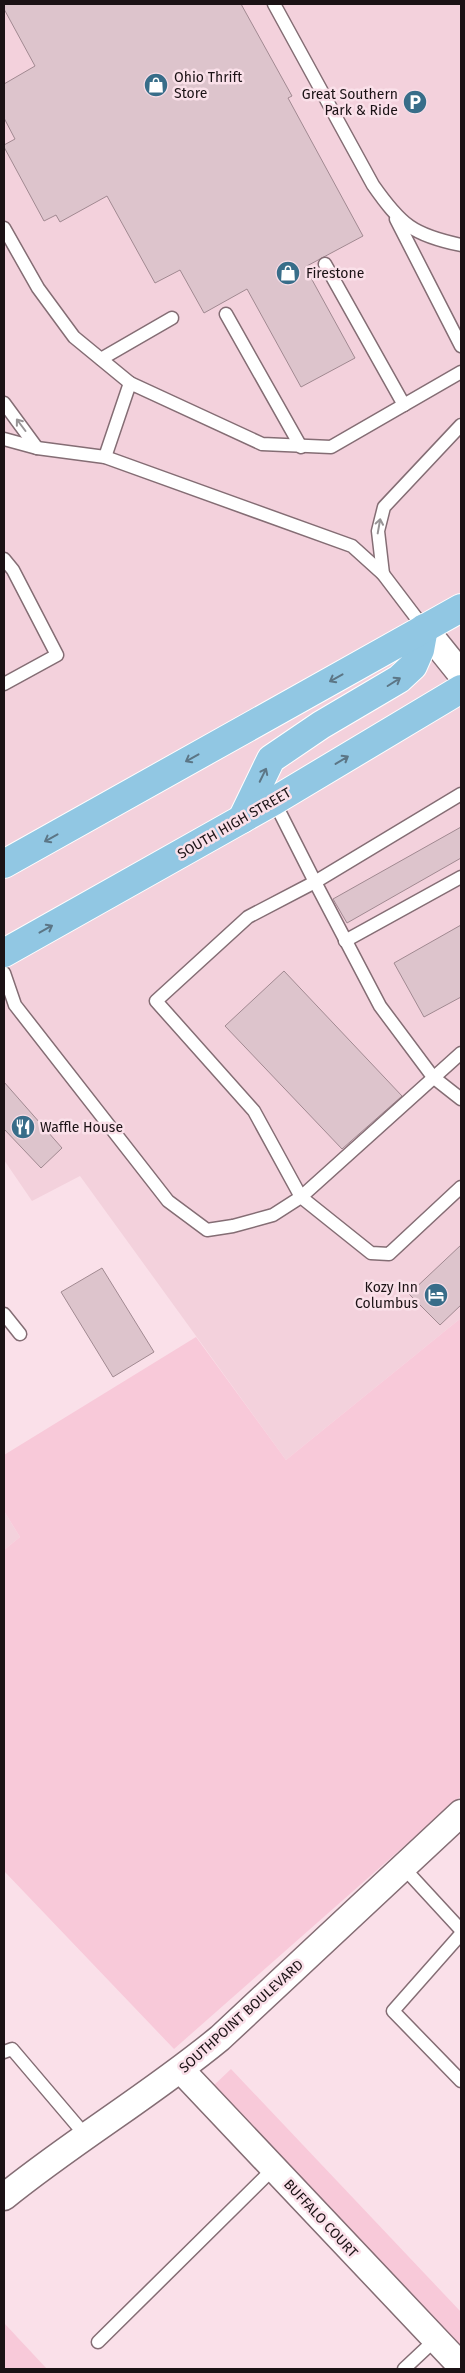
<svg xmlns="http://www.w3.org/2000/svg" width="465" height="2373" font-family="'Fira Sans',sans-serif">
  <style>
    .built { fill: #f3d1dc }
    .green { fill: #f8c9d9 }
    .building { fill: #ddc4cc; stroke: #a18991 }
    .lines { fill: none; stroke-linecap: round; stroke-linejoin: round }
    .service-casing { stroke: #846d74; stroke-width: 15 }
    .minor-casing { stroke: #846d74; stroke-width: 29 }
    .primary-casing { stroke: #fff; stroke-width: 30 }
    .service { stroke: #fff; stroke-width: 12 }
    .minor { stroke: #fff; stroke-width: 26 }
    .primary { stroke: #91c7e3; stroke-width: 28 }
    .oneway { stroke: #989496 }
    .oneway2 { stroke: #5c7686 }
    .labels { text-anchor: middle; stroke-width: 5; stroke-linejoin: round; paint-order: stroke }
    .poi-label { font-size: 14px; fill: #1b1215; stroke: #fae0e9; text-anchor: start }
    .street-label { font-size: 14px; fill: #1b1215; stroke: #fae0e9 }
  </style>
  <rect width="100%" height="100%" fill="#fae0e9"/>
  <g class="built">
    <path d="M4,4H461V1318L286,1460L80,1176L32,1201L4,1160Z"/>
    <path d="M4,1511L20,1537L4,1550Z"/>
  </g>
  <g class="green">
    <path d="M461,1318V1796L174,2049L4,1871V1550L20,1537L4,1511V1455L196,1337L286,1460Z"/>
    <path d="M231,2069L461,2312V2351L211,2088Z"/>
    <path d="M4,2323L47,2369H4Z"/>
  </g>
  <g class="building">
    <path d="M4,4H241L292,96L288,98L363,236L305,267L355,358L301,387L247,289L204,313L180,270L155,283L107,196L60,222L56,215L44,221L4,147V145L15,139L4,118V84L35,66L4,9Z"/>
    <path d="M461,827V858L347,923L333,899Z"/>
    <path d="M461,925V997L424,1017L394,963Z"/>
    <path d="M284,971L402,1096L342,1149L225,1026Z"/>
    <path d="M4,1082L62,1148L41,1168L4,1129Z"/>
    <path d="M461,1245V1305L440,1325L409,1294Z"/>
    <path d="M102,1268L154,1352L113,1377L61,1292Z"/>
  </g>
  <g class="lines">
    <g class="service-casing">
      <g id="service">
        <path d="M274,4L373,185C401,225 413,235 461,245"/>
        <path d="M396,219L461,346"/>
        <path d="M4,228L38,288L74,337L130,383"/>
        <path d="M325,264L404,405"/>
        <path d="M226,314L301,447"/>
        <path d="M101,359L172,318"/>
        <path d="M4,403L37,448"/>
        <path d="M4,439L37,448L105,457L352,546L383,574L424,628"/>
        <path d="M105,457L130,383L262,444L331,447L461,372"/>
        <path d="M4,559L13,570L57,655L4,684"/>
        <path d="M383,574L378,531L384,507L461,425"/>
        <path d="M461,794L315,882L380,1006L433,1077L461,1099"/>
        <path d="M274,801L315,882L248,917L156,1001L254,1111L301,1197L371,1253L389,1254L461,1187"/>
        <path d="M345,941L461,877"/>
        <path d="M4,973L15,1005L168,1201L207,1230L233,1226L273,1215L301,1197L461,1053"/>
        <path d="M4,1314L20,1334"/>
        <path d="M403,1867L461,1930"/>
        <path d="M461,1934L393,2011L461,2081"/>
        <path d="M4,2052L12,2049L86,2136"/>
        <path d="M98,2342L274,2168"/>
        <path d="M404,2369L436,2339"/>
      </g>
    </g>
    <g class="minor-casing">
      <g id="minor">
        <path d="M424,628L461,674"/>
        <path d="M181,2070L461,2366"/>
        <path d="M4,2197C73,2141 151,2095 220,2038L461,1813"/>
      </g>
    </g>
    <g class="primary-casing">
      <g id="primary">
        <path d="M242,819L271,759L321,725L399,679L413,666L420,650L424,628"/>
        <path d="M4,864L461,608"/>
        <path d="M4,953L274,801L461,689"/>
      </g>
    </g>
    <use href="#service" class="service"/>
    <use href="#minor" class="minor"/>
    <use href="#primary" class="primary"/>
  </g>
  <defs><path id="oneway-shaft" d="M-6 0H5M1.5-3L5.5 0L1.5 3" fill="none" stroke-width="1.6" stroke-linecap="round" stroke-linejoin="round" transform="scale(1.25)"/></defs>
  <g class="oneway">
    <use href="#oneway-shaft" transform="translate(21 425) rotate(-127)"/>
    <use href="#oneway-shaft" transform="translate(379 526) rotate(-80)"/>
  </g>
  <g class="oneway2">
    <use href="#oneway-shaft" transform="translate(336 678) rotate(151)"/>
    <use href="#oneway-shaft" transform="translate(394 682) rotate(-32)"/>
    <use href="#oneway-shaft" transform="translate(192 758) rotate(151)"/>
    <use href="#oneway-shaft" transform="translate(342 760) rotate(-31)"/>
    <use href="#oneway-shaft" transform="translate(263 775) rotate(-64)"/>
    <use href="#oneway-shaft" transform="translate(51 838) rotate(151)"/>
    <use href="#oneway-shaft" transform="translate(46 929) rotate(-29)"/>
  </g>
  <defs>
    <g id="shop-disc" transform="scale(1.25)"><circle r="9.5" fill="#386d89" stroke="#fae0e9"/><path d="M-5-2.5h2.3a2.7 3.5 0 0 1 5.4 0H5L5.5 6h-11ZM-1.5-2.5h3a1.5 2.3 0 0 0-3 0Z" fill="#fff"/></g>
    <g id="parking-disc" transform="scale(1.25)"><circle r="9.5" fill="#386d89" stroke="#fae0e9"/><path d="M-3.5-5.5H1a3.5 3.5 0 0 1 0 7H-1V5.5H-3.5ZM-1-3.4V-.6H.8a1.4 1.4 0 0 0 0-2.8Z" fill="#fff"/></g>
    <g id="restaurant-disc" transform="scale(1.25)"><circle r="9.5" fill="#386d89" stroke="#fae0e9"/><path d="M-5-6h1v4h1v-4h1v4h1v-4h1v5L-1.5 .5V6h-2V.5L-5-1ZM5-6V6H3V1.5H1.5Q1.5-4 5-6Z" fill="#fff"/></g>
    <g id="hotel-disc" transform="scale(1.25)"><circle r="9.5" fill="#386d89" stroke="#fae0e9"/><path d="M-6-4.5h1.5V1H6V5H4.5V3h-9V5H-6ZM-4 0a1.8 1.8 0 1 1 3.6 0ZM.5 0V-2.5h3Q6-2.5 6 0Z" fill="#fff"/></g>
  </defs>
  <g fill-rule="evenodd">
    <use href="#shop-disc" x="156" y="85"/>
    <use href="#parking-disc" x="415" y="102"/>
    <use href="#shop-disc" x="288" y="273"/>
    <use href="#restaurant-disc" x="23" y="1127"/>
    <use href="#hotel-disc" x="436" y="1295"/>
  </g>
  <g class="labels">
    <g class="poi-label">
      <text x="174" y="82">Ohio Thrift<tspan x="174" dy="16">Store</tspan></text>
      <text x="398" y="99" text-anchor="end">Great Southern<tspan x="398" dy="16">Park &amp; Ride</tspan></text>
      <text x="306" y="278">Firestone</text>
      <text x="40" y="1132">Waffle House</text>
      <text x="418" y="1292" text-anchor="end">Kozy Inn<tspan x="418" dy="16">Columbus</tspan></text>
    </g>
    <g class="street-label">
      <text transform="translate(234 823) rotate(-30)" y="5">SOUTH HIGH STREET</text>
      <text transform="translate(241 2016) rotate(-42)" y="5">SOUTHPOINT BOULEVARD</text>
      <text transform="translate(321 2218) rotate(47)" y="5">BUFFALO COURT</text>
    </g>
  </g>
  <rect width="465" height="2373" fill="none" stroke="#1b1215" stroke-width="10"/>
</svg>
